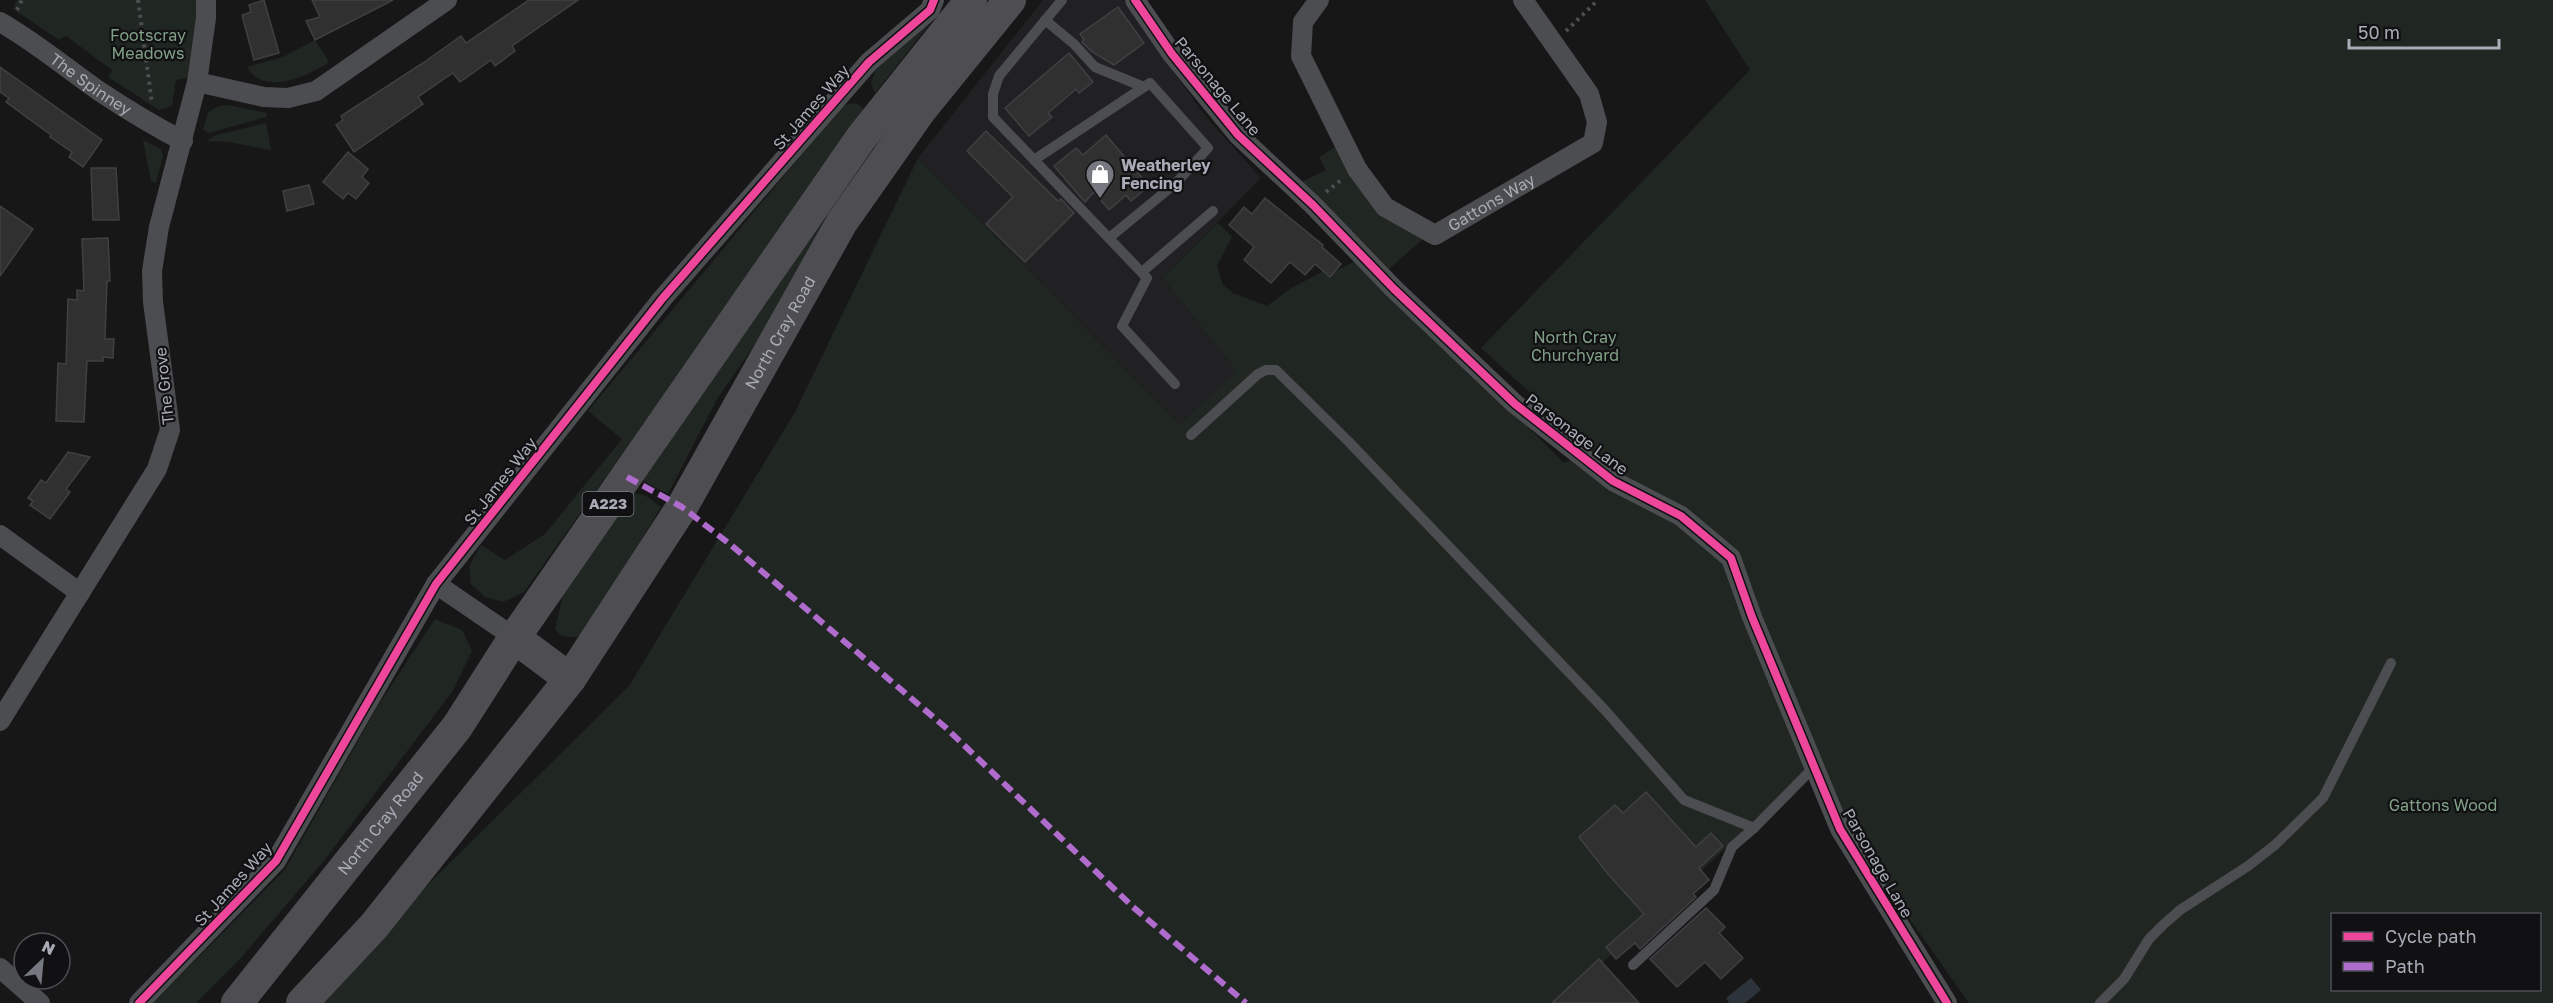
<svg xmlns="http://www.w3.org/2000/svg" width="2553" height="1003" font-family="'Golos Text',sans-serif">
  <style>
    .built { fill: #212123 }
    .green { fill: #202621; fill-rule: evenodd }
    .water { fill: #2d333a }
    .building { fill: #303031; stroke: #404043; stroke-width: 1.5 }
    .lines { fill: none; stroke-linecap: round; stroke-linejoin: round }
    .path { stroke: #4d4e51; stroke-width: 4; stroke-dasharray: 3 4.5; stroke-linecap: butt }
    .lane { stroke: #4c4d50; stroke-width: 10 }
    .street { stroke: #4c4d50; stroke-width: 20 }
    .primary { stroke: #4e4e52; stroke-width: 32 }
    .quiet { stroke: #b06ccc; stroke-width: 6; stroke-dasharray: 12 6; stroke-linecap: butt }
    .cycleway-casing { stroke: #111113; stroke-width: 11 }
    .cycleway { stroke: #ed469a; stroke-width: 8 }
    .labels { text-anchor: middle; stroke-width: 4.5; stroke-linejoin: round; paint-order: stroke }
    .shield { fill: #111113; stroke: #7b7e86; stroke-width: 1.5 }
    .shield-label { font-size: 15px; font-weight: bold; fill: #a9acb7 }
    .park-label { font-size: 16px; fill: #82a087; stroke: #111113 }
    .street-label { font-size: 16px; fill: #a9acb7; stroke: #111113 }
    .poi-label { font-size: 16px; font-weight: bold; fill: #a9acb7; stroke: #111113; text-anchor: start }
  </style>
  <rect width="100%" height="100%" fill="#171717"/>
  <path class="built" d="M1043,0H1123L1206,117L1261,178L1163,278L1236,371L1180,424L918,158Z"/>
  <g class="green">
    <path d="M17,0H199L187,78L176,80L172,106L159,110L108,77L112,70L66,36L59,40L13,9Z"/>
    <path d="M984,0H996L717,399L668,494L639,479L902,102Z"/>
    <path d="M1705,0H2553V1003H1969L1806,773L1559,1003H308L629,686L795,412L918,158L1180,424L1236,371L1163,278L1218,223L1232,237L1217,266L1223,285L1233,293L1267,306L1293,287L1324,271L1330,276L1336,271L1359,259L1564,463L1592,449L1481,348L1750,70ZM2332,914H2540V990H2332Z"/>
    <path d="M932,21L875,93L871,83L876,69Z"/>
    <path d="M315,40L329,62C309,76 264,97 247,67L283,57Z"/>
    <path d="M857,103L866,111L524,592L503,602L485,597L471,584L469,566L481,545L505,560L545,534L622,439L588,411L843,105Z"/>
    <path d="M228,105L267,113L266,117L209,133L203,130L208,112L219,106Z"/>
    <path d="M266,123L271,150L229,142L207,141L216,135Z"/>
    <path d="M143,140L161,149L163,156L156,183L151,181Z"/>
    <path d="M1340,144L1372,193L1400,227L1425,237L1389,269L1301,182L1326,170L1319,157Z"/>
    <path d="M632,492L646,496L661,507L584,635C572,638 562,639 555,629L564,590Z"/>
    <path d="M435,619L462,630L472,651L452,692L323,862L239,960L196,1003H153L284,871L379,704Z"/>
  </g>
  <path class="water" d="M1751,978L1761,990L1745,1003H1729L1726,998Z"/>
  <g class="building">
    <path d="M264,0L279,53L254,60L242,15L251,12L249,5Z"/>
    <path d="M312,0H393L315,40L306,21L320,17Z"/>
    <path d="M529,0H578L512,46L515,51L495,66L491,60L460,82L453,73L444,79L418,97L423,104L354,152L336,125L343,120L341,116L423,63L461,36L466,43Z"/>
    <path d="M1118,7L1144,43L1114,65L1091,51L1082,42L1084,40L1080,34Z"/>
    <path d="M1069,53L1093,82L1079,93L1076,89L1048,113L1052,117L1029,136L1005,108Z"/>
    <path d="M0,67L102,140L83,167L69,157L72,152L50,137L51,135L6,102L9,98L0,92Z"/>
    <path d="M986,131L1058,201L1061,199L1074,213L1025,262L986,224L1013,197L967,151Z"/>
    <path d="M1106,135L1149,186L1131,201L1126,195L1109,210L1094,192L1085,202L1054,166L1076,148L1083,155Z"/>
    <path d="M348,152L368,169L362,177L369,183L356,199L348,193L343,199L323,182Z"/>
    <path d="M91,168H116L119,220H93Z"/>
    <path d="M309,185L314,204L287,211L283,191Z"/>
    <path d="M1265,198L1323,245L1322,247L1341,264L1330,277L1315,264L1305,275L1290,262L1271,283L1244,260L1254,247L1229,225L1244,207L1252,214Z"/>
    <path d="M0,206L33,229L0,276Z"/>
    <path d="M108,238L110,281H107L105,339H114L113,358L103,357V361H87L84,422L56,421L58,363L66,364L68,299L77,300V290L84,291L82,239Z"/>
    <path d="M68,452L90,457L66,489L70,492L50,519L30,505L33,501L28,498L41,480L46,483Z"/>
    <path d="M1646,792L1696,847L1711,833L1723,846L1699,868L1709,880L1693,894L1696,897L1640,949L1635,943L1616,959L1606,947L1644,914L1608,874L1579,837L1615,805L1623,813Z"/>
    <path d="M1706,908L1725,927L1719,933L1743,958L1721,979L1705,962L1677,987L1650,959Z"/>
    <path d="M1599,959L1639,1003H1552Z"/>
  </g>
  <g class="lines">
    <g class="path">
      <path d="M138,0L152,103"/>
      <path d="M17,10L22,0"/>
      <path d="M1566,31L1598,0"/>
      <path d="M1326,192L1341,180"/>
    </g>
    <g class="lane">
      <path d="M1062,0L999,76L993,94V117L1147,278L1122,326L1175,384"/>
      <path d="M1045,20L1074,44L1095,67L1144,87"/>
      <path d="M1034,160L1150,83L1208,148L1176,183L1109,238"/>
      <path d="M1142,272L1213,211"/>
      <path d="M1191,435L1258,374L1266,370H1276L1349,442L1604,709L1684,800L1754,828L1814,767"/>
      <path d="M1633,965L1714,890L1732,847L1754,828"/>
      <path d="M2100,1003L2124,979L2149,939L2163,925L2180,910L2248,866L2275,845L2323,798L2391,663"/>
    </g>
    <g class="street">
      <path d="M1135,0L1172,54L1238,135L1313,205L1394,289L1515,404L1613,481L1681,516L1731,558L1752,617L1840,829L1947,1003"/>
      <path id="s1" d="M1319,0L1303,22L1301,56L1357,169L1385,207L1435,235L1593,143L1597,122L1589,94L1523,0"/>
      <path id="s2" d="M0,22C35,42 66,68 99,91C126,109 154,126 183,141"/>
      <path d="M197,82L264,97L288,98L316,91L447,0"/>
      <path d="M0,535L80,593"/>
      <path d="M436,584L515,638"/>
      <path d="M0,721L157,469L170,430L153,302L152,271L159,227L197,82L206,18V0"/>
      <path d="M0,968L40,1003"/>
      <path d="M139,1003L276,861L436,584L662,299L869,62L930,10L934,0"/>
    </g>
    <g class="primary">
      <path d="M515,638L570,679"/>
      <path id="s3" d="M237,1003L457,727L508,647L861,138L971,0"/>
      <path id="s4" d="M302,1003L374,926L570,679L682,507L842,222L920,111L1010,0"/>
    </g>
    <path class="quiet" d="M627,477L682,507L731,545L945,727L1133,907L1246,1003"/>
    <g class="cycleway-casing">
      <g id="cycleway">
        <path d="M1135,0L1172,54L1238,135L1313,205L1394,289L1515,404L1613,481L1681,516L1731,558L1752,617L1840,829L1947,1003"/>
        <path d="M139,1003L276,861L436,584L662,299L869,62L930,10L934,0"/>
      </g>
    </g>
    <use href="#cycleway" class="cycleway"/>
  </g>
  <defs>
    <g id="shop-pin" transform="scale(1.5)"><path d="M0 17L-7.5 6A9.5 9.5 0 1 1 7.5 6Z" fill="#76787f" stroke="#111113"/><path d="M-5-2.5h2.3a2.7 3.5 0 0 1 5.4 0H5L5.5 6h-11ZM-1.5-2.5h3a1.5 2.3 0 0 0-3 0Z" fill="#fff"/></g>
  </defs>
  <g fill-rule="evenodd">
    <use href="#shop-pin" x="1100" y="174"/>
  </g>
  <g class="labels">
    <rect class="shield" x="582.5" y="492" width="51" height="24" rx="4.5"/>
    <g class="shield-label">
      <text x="608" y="509">A223</text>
    </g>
    <g class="park-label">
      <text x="148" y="41">Footscray<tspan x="148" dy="18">Meadows</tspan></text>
      <text x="1575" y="343">North Cray<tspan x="1575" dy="18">Churchyard</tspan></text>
      <text x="2443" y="811">Gattons Wood</text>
    </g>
    <g class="street-label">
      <text dy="6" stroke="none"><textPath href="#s2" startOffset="110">The Spinney</textPath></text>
      <text transform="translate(1218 86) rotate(50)" y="6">Parsonage Lane</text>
      <text transform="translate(811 107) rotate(-49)" y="6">St James Way</text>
      <text dy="6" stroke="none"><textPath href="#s1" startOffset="357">Gattons Way</textPath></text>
      <text dy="6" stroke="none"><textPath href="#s4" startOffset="826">North Cray Road</textPath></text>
      <text transform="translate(164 386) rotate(-96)" y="6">The Grove</text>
      <text transform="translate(1577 434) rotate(37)" y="6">Parsonage Lane</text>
      <text transform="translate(500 481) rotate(-52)" y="6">St James Way</text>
      <text dy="6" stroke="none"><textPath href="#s3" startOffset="230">North Cray Road</textPath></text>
      <text transform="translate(1878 863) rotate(60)" y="6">Parsonage Lane</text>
      <text transform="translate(233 884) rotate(-48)" y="6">St James Way</text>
    </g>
    <g class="poi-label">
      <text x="1121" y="171">Weatherley<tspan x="1121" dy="18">Fencing</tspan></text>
    </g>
  </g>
  <rect x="2331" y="913" width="210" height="78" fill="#111113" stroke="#4e4f55" stroke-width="1.5"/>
  <rect x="2343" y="932" width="30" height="9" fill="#ed469a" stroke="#4e4f55" stroke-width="1.5"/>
  <text x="2385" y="943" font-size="18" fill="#a9acb7">Cycle path</text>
  <rect x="2343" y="962" width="30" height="9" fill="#b06ccc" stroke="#4e4f55" stroke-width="1.5"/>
  <text x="2385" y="973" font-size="18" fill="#a9acb7">Path</text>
  <g transform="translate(42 961) rotate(26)"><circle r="28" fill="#111113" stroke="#4e4f55" stroke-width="1.5"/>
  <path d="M0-4.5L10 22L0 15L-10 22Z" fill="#76787f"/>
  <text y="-9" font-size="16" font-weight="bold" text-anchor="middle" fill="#a9acb7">N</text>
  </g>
  <path d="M2349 39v9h150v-9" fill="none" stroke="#a9acb7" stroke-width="3"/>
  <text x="2358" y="39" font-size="18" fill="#a9acb7" stroke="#111113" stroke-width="4.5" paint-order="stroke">50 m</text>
</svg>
